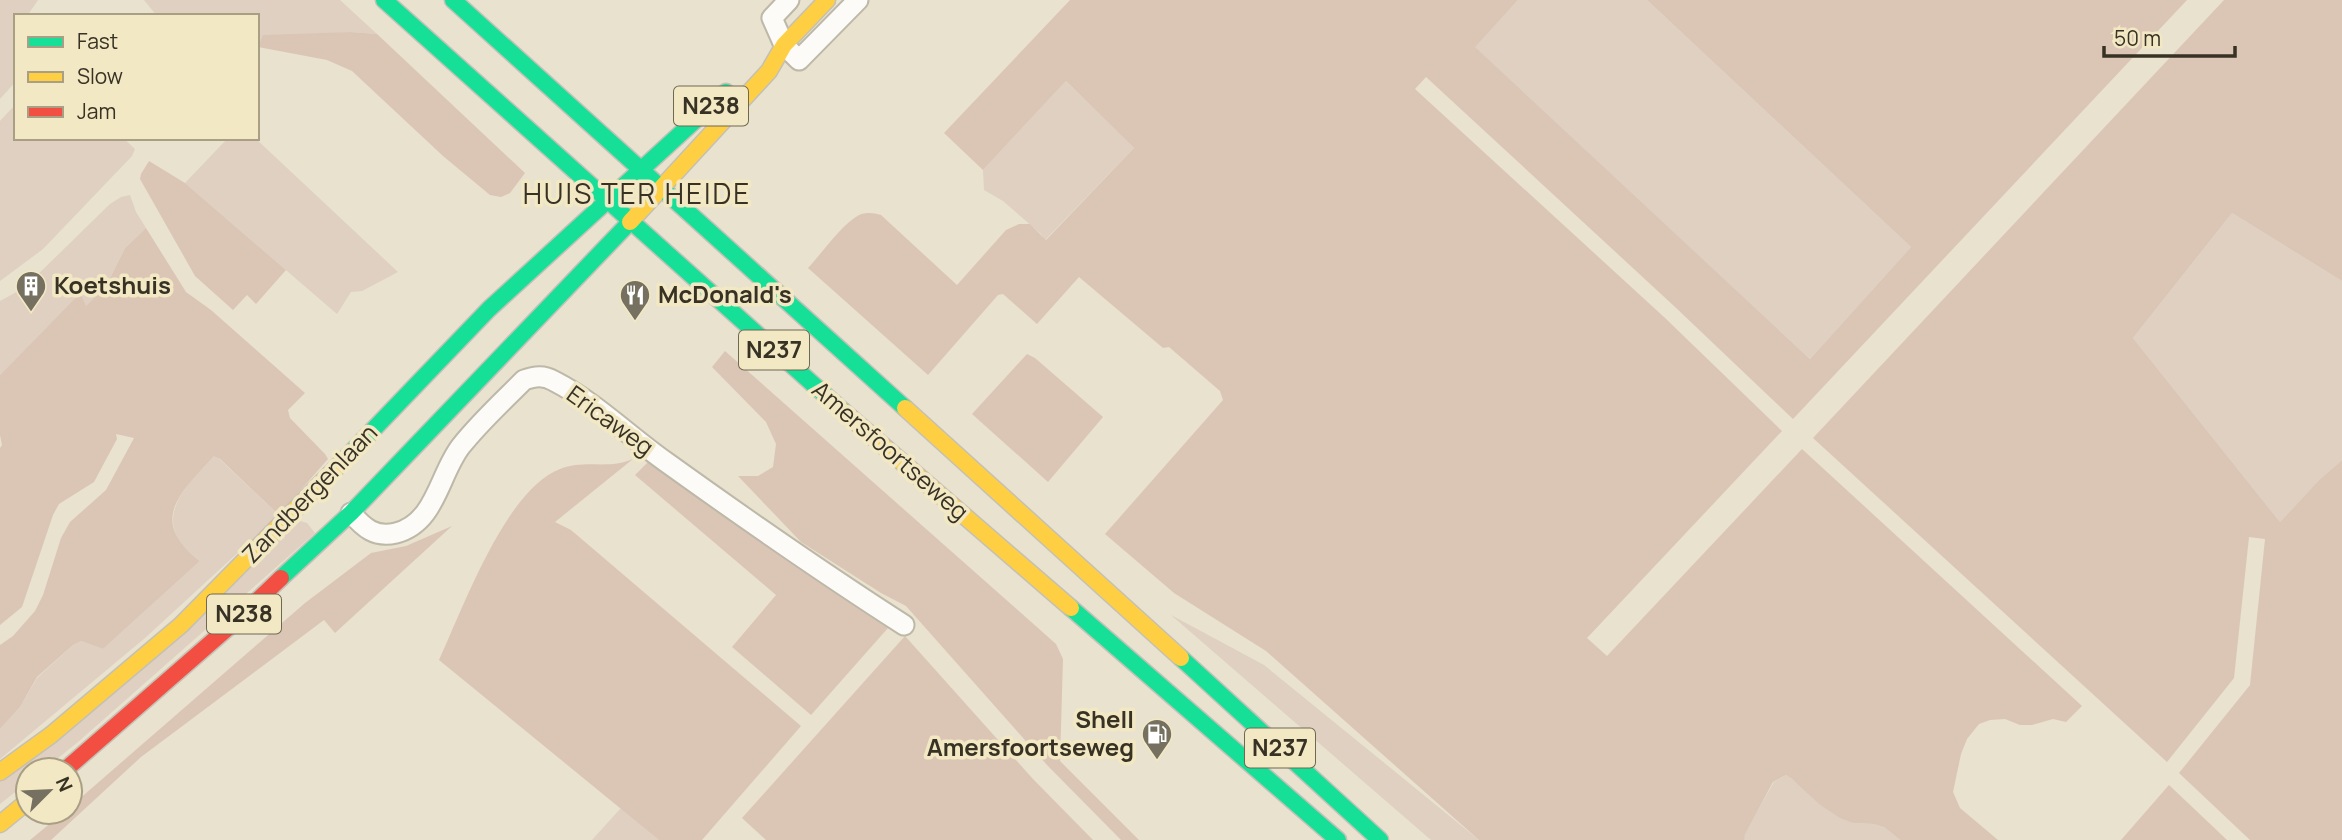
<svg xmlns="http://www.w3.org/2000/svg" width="2342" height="840" font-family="Manrope,sans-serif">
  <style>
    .green { fill: #dfd0c2 }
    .forest { fill: #dbc6b6 }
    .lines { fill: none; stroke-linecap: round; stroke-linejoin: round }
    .street-casing { stroke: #bdb8a8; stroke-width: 23 }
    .fast-casing { stroke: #c4c0b6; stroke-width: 19 }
    .slow-casing { stroke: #c4c0b6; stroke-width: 19 }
    .jam-casing { stroke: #c4c0b6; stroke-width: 19 }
    .street { stroke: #fcfbf8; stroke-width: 19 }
    .fast { stroke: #16e098; stroke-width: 16 }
    .slow { stroke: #ffcf43; stroke-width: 16 }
    .jam { stroke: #f24e42; stroke-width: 16 }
    .labels { text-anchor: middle; stroke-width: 7; stroke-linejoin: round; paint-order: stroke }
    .shield { fill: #f3e8c4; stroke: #6f6954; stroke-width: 2 }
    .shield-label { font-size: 23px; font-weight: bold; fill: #373224 }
    .poi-label { font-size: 24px; font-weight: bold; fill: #373224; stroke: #f3e8c4; text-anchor: start }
    .street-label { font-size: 24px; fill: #373224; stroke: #f3e8c4 }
    .quarter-label { font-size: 28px; letter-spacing: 2px; fill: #373224; stroke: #f3e8c4 }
  </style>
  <rect width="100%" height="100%" fill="#e8e2ce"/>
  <g class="green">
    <path d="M0,0H38L27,16H16V81L0,99Z"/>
    <path d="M144,0H340L377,34L351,32L263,38L257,48V16H157Z"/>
    <path d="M1518,0H1647L1911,247L1810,359L1474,47Z"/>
    <path d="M1066,81L1134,148L1045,240L1041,234L1003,201L984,190L983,170Z"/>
    <path d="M16,104V138H123L135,149L132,156L43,249L0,281V121Z"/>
    <path d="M228,138H255L398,272L362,291L351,292L337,314L185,183Z"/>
    <path d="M130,195L136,212L146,228L125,248L105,288L86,307L79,294L0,375V301L24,288L110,204L121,197Z"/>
    <path d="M2232,213L2342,281V460L2319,480L2280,522L2133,338Z"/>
    <path d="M215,455L279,515L145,638L0,759V729L20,707L37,678L73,645L81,641L103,649L200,561C193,555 185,550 180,542C158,508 194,479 215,455Z"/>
    <path d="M300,521L307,523L315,533L78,742L43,770H28V782L0,804V781Z"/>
    <path d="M1171,615L1264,665L1479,840H1431Z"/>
    <path d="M1786,775L1853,823L1873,824L1884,827L1900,840H1744V834L1774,782Z"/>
    <path d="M621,808L659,840H592Z"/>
  </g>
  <g class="forest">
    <path d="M1070,0H1518L1475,47L1810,359L1911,247L1647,0H2187L1793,419L1674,306L1426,77L1415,89L1664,317L1782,431L1587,638L1607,656L1802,449L2082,706L2066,722L2053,719L2032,725H2020L2005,719L1990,720L1979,724L1967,739L1961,754L1953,792L1960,808L1998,840H1900L1884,827L1873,824L1853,823L1840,818L1819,804L1792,779L1786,775L1773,782L1745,834L1744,840H1479L1266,651L1174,593L1105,534L1223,400L1220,391L1169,347L1163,348L1079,277L1037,324L1003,294L998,295L928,375L808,268C822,253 842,224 859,215C867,212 874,213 881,215L957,285L1006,230L1019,224H1030L1046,240L1134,148L1066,81L983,170L944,133Z"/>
    <path d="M2224,0H2342V281L2232,213L2133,338L2280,522L2319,480L2342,460V840H2250L2179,773L2250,685L2265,539L2249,537L2234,678L2167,762L1813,438Z"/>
    <path d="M351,32L377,34L525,173L510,193L501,197L490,195L443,156L352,71L327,60L258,47L263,35Z"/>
    <path d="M149,161L185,183L286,270L256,304L247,295L233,310L195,276L140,179L141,174Z"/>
    <path d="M146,228L186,292L211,310L305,393L288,410L290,418L325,454L328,459L279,515L220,459L214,456C181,493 147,520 200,561L103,649L81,641L73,645L37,677L20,707L0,729V645L13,636L35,611L43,595L61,538L70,522L106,490L134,438L116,434L117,439L94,482L59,504L53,515L22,607L0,625V448L2,445L0,435V375L80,293L86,306L105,288L125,248Z"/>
    <path d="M725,351L1056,644L1063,659L1060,761L1139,840H1121L1047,765L906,606L881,593L801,542L738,476H758L773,467L776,444L766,422L712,367Z"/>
    <path d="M1027,354L1035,358L1103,417L1048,482L972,414Z"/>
    <path d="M633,459L555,522L571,530L801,726L702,840H659L439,660C463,608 506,489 560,469C585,459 609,470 633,459Z"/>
    <path d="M649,461L889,623L888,628L811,715L732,647L776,595L635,475Z"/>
    <path d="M452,526L335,633L324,620L141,757L51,840H30L64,812H70V807L305,603L371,553L406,546Z"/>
    <path d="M905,636L1033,779L1093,840H766L742,818Z"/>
    <path d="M2169,785L2227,840H2121Z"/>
  </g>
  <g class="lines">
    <g class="street-casing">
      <g id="street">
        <path d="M789,0L772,18L784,45L799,60L858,0"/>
        <path d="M351,513C364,528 375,538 396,533C436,523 439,474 461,446C480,422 503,401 524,380C535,376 544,375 554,381C595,402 629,436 666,462C744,518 823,573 904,625"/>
      </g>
    </g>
    <g class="fast-casing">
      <g id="fast">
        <path d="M384,0L843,411"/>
        <path d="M453,0L905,408"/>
        <path d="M346,458L489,309L726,92"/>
        <path d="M281,578L351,513L630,222"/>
        <path d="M1071,608L1338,840"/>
        <path d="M1181,658L1380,840"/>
      </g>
    </g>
    <g class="slow-casing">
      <g id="slow">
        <path d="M630,222L769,71L784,45L827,0"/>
        <path d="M905,408L1181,658"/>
        <path d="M843,411L1071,608"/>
        <path d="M0,772L51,735L181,625L346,458"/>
        <path d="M0,824L28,801"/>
      </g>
    </g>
    <g class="jam-casing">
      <path id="jam" d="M65,770L238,619L281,578"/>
    </g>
    <use href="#street" class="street"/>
    <use href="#fast" class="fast"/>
    <use href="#slow" class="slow"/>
    <use href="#jam" class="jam"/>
  </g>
  <defs>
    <g id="building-pin" transform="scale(1.575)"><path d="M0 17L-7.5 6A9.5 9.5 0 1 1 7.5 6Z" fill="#757060" stroke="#f3e8c4"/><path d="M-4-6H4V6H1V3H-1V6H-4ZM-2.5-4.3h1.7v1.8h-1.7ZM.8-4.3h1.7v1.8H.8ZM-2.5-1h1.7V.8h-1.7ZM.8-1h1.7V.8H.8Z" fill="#fff"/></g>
    <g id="restaurant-pin" transform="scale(1.575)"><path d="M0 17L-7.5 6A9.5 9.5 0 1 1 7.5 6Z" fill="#757060" stroke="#f3e8c4"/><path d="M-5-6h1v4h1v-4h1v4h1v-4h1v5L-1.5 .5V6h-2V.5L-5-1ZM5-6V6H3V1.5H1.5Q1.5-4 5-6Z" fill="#fff"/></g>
    <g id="fuel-pin" transform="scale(1.575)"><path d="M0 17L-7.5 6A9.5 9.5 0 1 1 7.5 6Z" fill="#757060" stroke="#f3e8c4"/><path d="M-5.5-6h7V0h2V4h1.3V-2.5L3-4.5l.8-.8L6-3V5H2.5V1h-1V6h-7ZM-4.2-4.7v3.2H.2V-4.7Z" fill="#fff"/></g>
  </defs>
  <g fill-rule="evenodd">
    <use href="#building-pin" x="31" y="286"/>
    <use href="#restaurant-pin" x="635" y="295"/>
    <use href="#fuel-pin" x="1157" y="734"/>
  </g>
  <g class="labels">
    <g class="shield">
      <rect x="674" y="86.5" width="74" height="39" rx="5"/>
      <rect x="739" y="330.5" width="70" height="39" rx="5"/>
      <rect x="207" y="594.5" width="74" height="39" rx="5"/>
      <rect x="1245" y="728.5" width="70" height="39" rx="5"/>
    </g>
    <g class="shield-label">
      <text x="711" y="114">N238</text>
      <text x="774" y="358">N237</text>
      <text x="244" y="622">N238</text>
      <text x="1280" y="756">N237</text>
    </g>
    <g class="poi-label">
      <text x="54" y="294">Koetshuis</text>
      <text x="658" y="303">McDonald's</text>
      <text x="1134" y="728" text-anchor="end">Shell<tspan x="1134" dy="28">Amersfoortseweg</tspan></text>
    </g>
    <g class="street-label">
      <text transform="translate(610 421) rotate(36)" y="8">Ericaweg</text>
      <text transform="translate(890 451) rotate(41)" y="8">Amersfoortseweg</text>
      <text transform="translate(310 494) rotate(-46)" y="8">Zandbergenlaan</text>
    </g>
    <g class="quarter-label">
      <text x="637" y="204">HUIS TER HEIDE</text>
    </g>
  </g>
  <rect x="14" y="14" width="245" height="126" fill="#f3e8c4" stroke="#a89f84" stroke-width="2"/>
  <rect x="28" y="37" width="35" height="10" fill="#16e098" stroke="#a89f84" stroke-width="2"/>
  <text x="77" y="49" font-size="21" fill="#373224">Fast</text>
  <rect x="28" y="72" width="35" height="10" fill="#ffcf43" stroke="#a89f84" stroke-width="2"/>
  <text x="77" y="84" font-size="21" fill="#373224">Slow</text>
  <rect x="28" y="107" width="35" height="10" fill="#f24e42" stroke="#a89f84" stroke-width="2"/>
  <text x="77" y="119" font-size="21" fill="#373224">Jam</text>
  <g transform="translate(49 791) rotate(66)"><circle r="33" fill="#f3e8c4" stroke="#a89f84" stroke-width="2"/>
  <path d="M0-5L12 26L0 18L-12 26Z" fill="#757060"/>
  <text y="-10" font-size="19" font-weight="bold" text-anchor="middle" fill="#373224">N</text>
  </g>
  <path d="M2104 46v10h131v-10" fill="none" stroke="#373224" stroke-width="3.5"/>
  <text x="2114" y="46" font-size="21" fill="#373224" stroke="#f3e8c4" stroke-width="5" paint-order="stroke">50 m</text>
</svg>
